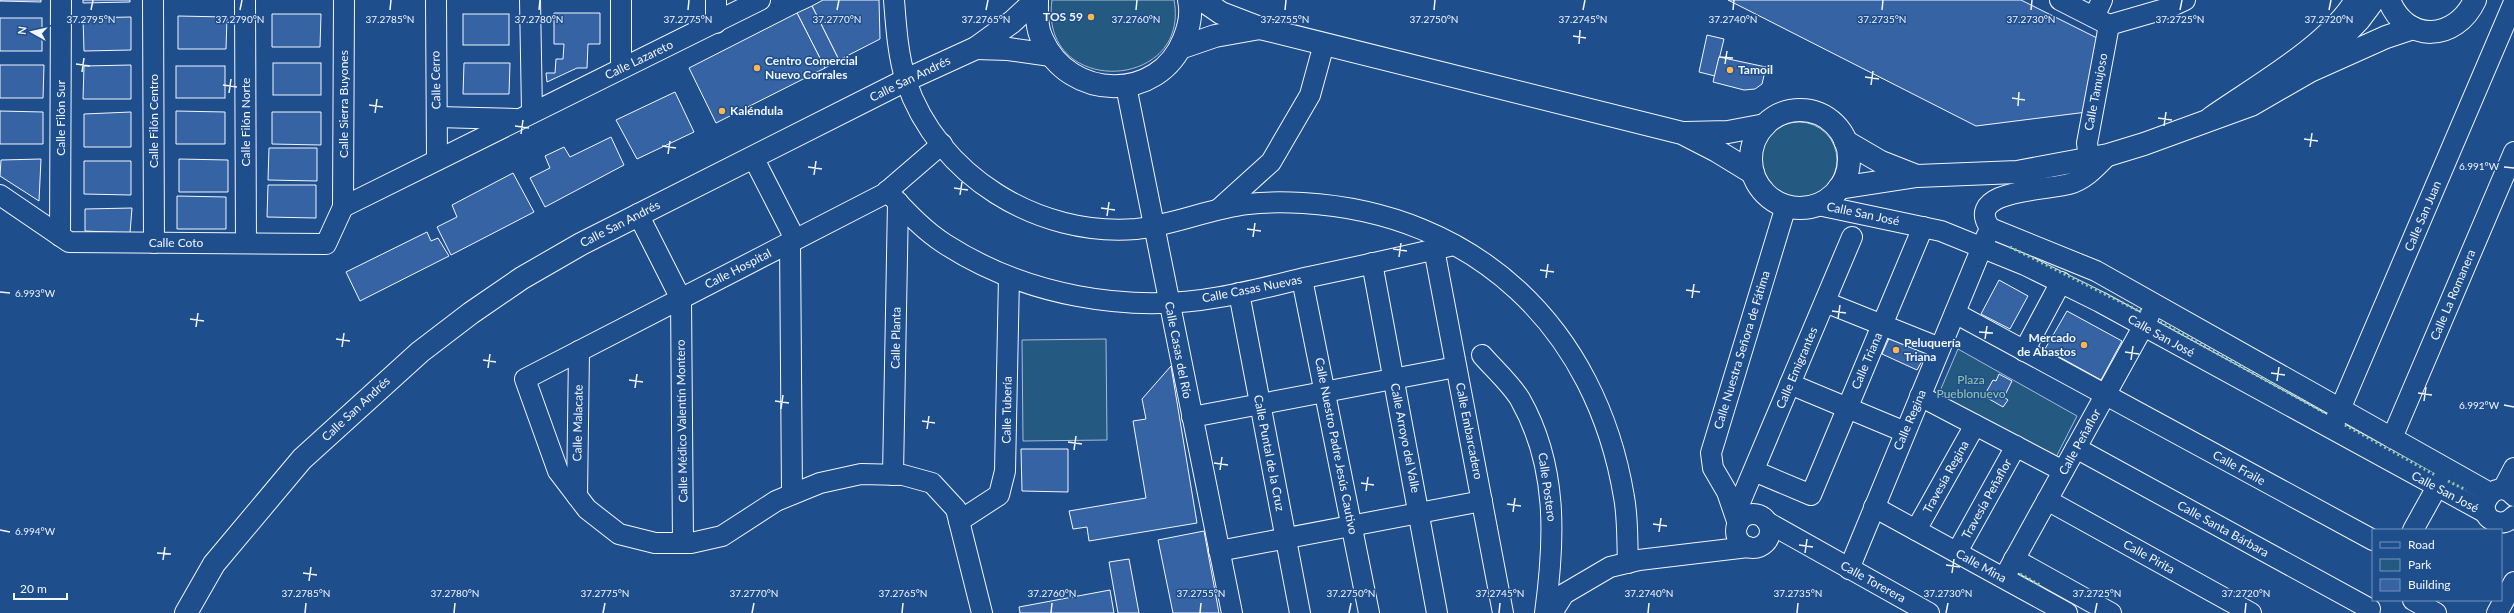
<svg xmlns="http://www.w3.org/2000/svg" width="2514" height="613" font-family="Lato,sans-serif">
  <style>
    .green { fill: #245a82; stroke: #a8bbd7 }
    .building { fill: #3563a3; stroke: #f2f6ff }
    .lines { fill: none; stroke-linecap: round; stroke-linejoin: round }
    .minor-casing { stroke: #f2f6ff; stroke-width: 22 }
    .major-casing { stroke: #f2f6ff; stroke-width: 24 }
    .highway-casing { stroke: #f2f6ff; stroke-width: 24 }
    .minor { stroke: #1f4e8c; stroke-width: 20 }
    .major { stroke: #1f4e8c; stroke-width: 22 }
    .highway { stroke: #1f4e8c; stroke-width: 22 }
    .hedge { stroke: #97c8a6; stroke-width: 3; stroke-dasharray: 2 3; stroke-linecap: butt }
    .ticks { fill: none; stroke: #f2f6ff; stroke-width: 1.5 }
    .poi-dot { fill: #ffb74d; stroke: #1f4e8c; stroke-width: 1.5 }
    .labels { text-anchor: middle; stroke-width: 3; stroke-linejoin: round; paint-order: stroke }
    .poi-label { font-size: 12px; font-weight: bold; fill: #f2f6ff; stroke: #1f4e8c; text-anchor: start }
    .street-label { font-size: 12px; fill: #f2f6ff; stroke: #1f4e8c }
    .park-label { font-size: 12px; fill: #97c8a6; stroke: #1f4e8c }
    .ticks-label { font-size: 10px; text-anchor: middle; fill: #f2f6ff; stroke: #1f4e8c; stroke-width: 3; stroke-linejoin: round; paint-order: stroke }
  </style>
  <rect width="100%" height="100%" fill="#1f4e8c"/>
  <g class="green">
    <path d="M1052,0H1174C1191,92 1038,98 1052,0Z"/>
    <circle cx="1799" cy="160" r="38"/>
    <path d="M1106,339L1107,440L1023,441L1022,340Z"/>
    <path d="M1958,349L2077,416L2054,461L1937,398Z"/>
  </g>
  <g class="building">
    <path d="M0,0H41V2L0,1Z"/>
    <path d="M83,0H130V2L83,3Z"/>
    <path d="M823,0H879L880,39L839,60L812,6Z"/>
    <path d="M1728,0H2021L2101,40L2087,112L1976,126Z"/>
    <path d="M812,6L839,60L825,68L797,13Z"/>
    <path d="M554,13H600V44H588L587,68H577L547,82L546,73H555L556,59H563L564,44H554Z"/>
    <path d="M797,13L825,68L716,123L689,68Z"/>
    <path d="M272,14H321L320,47H272Z"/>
    <rect x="463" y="14" width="46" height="31"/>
    <path d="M178,16L227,17L226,49H178Z"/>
    <path d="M131,17V50L84,51L83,18Z"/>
    <rect x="0" y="18" width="42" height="33"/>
    <path d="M1707,35L1724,39L1715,76L1699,72Z"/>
    <path d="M1719,57L1766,67L1762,84L1755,89L1744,90L1713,82Z"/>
    <rect x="273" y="63" width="48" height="32"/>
    <path d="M464,63H510L509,94H463Z"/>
    <path d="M0,65H44L43,98H0Z"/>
    <path d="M131,65V99H83L84,66Z"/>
    <rect x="176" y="66" width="49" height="32"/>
    <path d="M675,92L694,132L637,159L616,120Z"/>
    <path d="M0,111L43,112V144H0Z"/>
    <path d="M176,111L225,112V144H176Z"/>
    <path d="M131,112V147H84V114Z"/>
    <path d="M272,112H321V145L272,144Z"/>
    <path d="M611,137L624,165L545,207L530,178L550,168L545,156L564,147L570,157Z"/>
    <path d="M269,148H317V181L268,180Z"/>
    <path d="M41,159L39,201L0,176L1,160Z"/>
    <path d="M179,159L228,160V192H179Z"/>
    <path d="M84,161H131V195L84,194Z"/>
    <path d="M513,173L534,212L451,255L437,227L457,217L452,205Z"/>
    <path d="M268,185H316V218L267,217Z"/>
    <path d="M177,196L226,197V229H177Z"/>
    <path d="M132,208L130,233L85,231V209Z"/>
    <path d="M427,232L431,241L438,238L449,256L360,301L346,272Z"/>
    <path d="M1999,280L2028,296L2010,329L1981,314Z"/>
    <path d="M2067,311L2122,341L2101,380L2045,349Z"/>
    <path d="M1890,336L1927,352L1917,370L1882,354Z"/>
    <path d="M1171,366L1197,523L1089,541L1087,527L1073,529L1069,511L1146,498L1133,421L1146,419L1142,399Z"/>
    <path d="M1999,374L2012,381L2004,397L2008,400L2003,407L1984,396L1993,380L1996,381Z"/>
    <path d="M1021,449H1068V492L1022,491Z"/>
    <path d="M1204,531L1219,613H1173L1158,540Z"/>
    <path d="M1129,559L1139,613H1118L1109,562Z"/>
    <path d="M1110,590L1114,613H1020L1019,607Z"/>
  </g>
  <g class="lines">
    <g class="minor-casing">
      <g id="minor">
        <path d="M153,0L154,243"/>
        <path d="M245,0L246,243"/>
        <path d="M436,0L437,160"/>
        <path d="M530,0L532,112"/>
        <path d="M621,0V68"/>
        <path d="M894,0C896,26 898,56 906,81C938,176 1038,237 1136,229C1174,225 1211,208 1248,204C1265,202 1285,202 1303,203C1476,213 1596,328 1624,497C1628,518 1627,541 1628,563"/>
        <path d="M2060,0L2109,25L2168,8L2185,0"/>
        <path d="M2094,17L2102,0"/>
        <path d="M716,23V0"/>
        <path d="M1126,86L1232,613"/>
        <path d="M437,117L515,119"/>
        <path d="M942,144L884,194L525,379L558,471L587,509L619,534L655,543H691L722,536L776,501L820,483L861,474L903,475L932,483L956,509L982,613"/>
        <path d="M753,157L795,239"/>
        <path d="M2089,159L2087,143L2109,25"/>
        <path d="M887,191C905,210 923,230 945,244C1024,295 1127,314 1220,297C1250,292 1279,284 1309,277C1357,267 1406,256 1454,245"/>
        <path d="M0,195L69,242L326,244L343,207L344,0"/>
        <path d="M1818,205L1941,231L2025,265L2100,302L2486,513"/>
        <path d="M343,207L760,0"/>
        <path d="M1219,209L1271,162L1310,95L1324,44"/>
        <path d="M638,214L681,299L683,543"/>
        <path d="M1990,228L2096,271L2490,493"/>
        <path d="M1990,228C1963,189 2050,190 2069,184C2086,179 2096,167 2108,155"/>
        <path d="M60,236L61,0"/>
        <path d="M790,242L792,494"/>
        <path d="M1434,249L1503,613"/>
        <path d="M1372,263L1437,613"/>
        <path d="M1302,279L1369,613"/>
        <path d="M1239,293L1300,613"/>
        <path d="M1825,302L1940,348"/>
        <path d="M1955,313L2373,540"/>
        <path d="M2024,351L2061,282"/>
        <path d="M1482,355C1494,369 1510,383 1520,399C1558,466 1555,539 1545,613"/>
        <path d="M1790,384L1905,432"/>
        <path d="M1920,396L2063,471"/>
        <path d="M1192,417L1456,367"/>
        <path d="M2335,421L2514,2"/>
        <path d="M2392,438L2514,152"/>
        <path d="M2076,448L2370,609"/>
        <path d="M1754,471L1811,495L1923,227"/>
        <path d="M893,475L898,202"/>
        <path d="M2503,489L2514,468"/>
        <path d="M577,496L579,351"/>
        <path d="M2514,496C2495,473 2469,515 2497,522C2504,524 2509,521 2514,516"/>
        <path d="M1741,500L1852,237"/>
        <path d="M2047,500L2251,613"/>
        <path d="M1874,507L2067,613"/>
        <circle cx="1753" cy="531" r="17"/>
        <path d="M959,521L999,495L1005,471L1009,277"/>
        <path d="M1767,522L1929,613"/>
        <path d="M1738,524L1727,492L1713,468L1711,453L1786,206"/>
        <path d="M1916,530L1975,425"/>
        <path d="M2413,530L2443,476"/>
        <path d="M1219,551L1482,501"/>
        <path d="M1957,552L2016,446"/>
        <path d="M2014,559L2111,613"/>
        <path d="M1849,569L1987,235"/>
        <path d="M2004,578L2149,316"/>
        <path d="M2413,600L2436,613"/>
        <path d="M1552,613L1564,594L1610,567L1639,560L1748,547"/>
        <path d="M2497,613L2514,582"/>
      </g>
    </g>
    <g class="major-casing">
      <g id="major">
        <path d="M1037,0C1037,13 1036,27 1042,39C1069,101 1159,103 1184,39C1189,27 1192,13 1189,0"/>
        <path d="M1202,0L1221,13L1260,28L1682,133L1717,151L1753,173"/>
        <path d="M2389,0C2406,44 2456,41 2475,0"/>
        <path d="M976,48L1008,49L1051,55"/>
        <path d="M1180,48L1215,36L1260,28"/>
        <path d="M2318,63L2359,20L2374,0"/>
        <circle cx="1800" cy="159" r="49"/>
        <path d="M1685,133L1728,132L1765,125"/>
        <path d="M1845,141L1881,162L1914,175"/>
        <path d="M1839,188L1917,176L2017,172L2108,155L2144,144L2251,105L2310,71L2386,37L2413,28"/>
        <path d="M186,613L214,564L302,459L420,352L471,313L522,278L581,244L906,80L976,48L1012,22L1036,0"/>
      </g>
    </g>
    <g class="highway-casing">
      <path id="highway" d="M2211,118C2255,87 2329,46 2356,0"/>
    </g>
    <use href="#minor" class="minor"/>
    <use href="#major" class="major"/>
    <use href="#highway" class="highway"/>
    <g class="hedge">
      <path d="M2010,247L2141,312"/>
      <path d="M2160,322L2327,414"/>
      <path d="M2345,425L2435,475"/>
      <path d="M2448,481L2466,490"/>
      <path d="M2020,574L2040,585"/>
    </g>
  </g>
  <path class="ticks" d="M91,10L93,0M240,10L242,0M390,10L391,0M539,10L540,0M688,10L689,0M837,10L839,0M986,10L988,0M1136,10L1137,0M1285,10L1286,0M1434,10L1435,0M1583,10L1585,0M1733,10L1734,0M1882,10L1883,0M2031,10L2032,0M2180,10L2182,0M2329,10L2331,0M1573,36L1586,38M1579,44L1580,30M1719,57L1733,58M76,64L90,66M1725,64L1727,51M82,72L84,58M1865,77L1879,79M223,85L237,87M1871,85L1873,71M229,93L231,79M2012,98L2025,100M369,105L383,107M2018,106L2019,92M375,113L377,99M2158,118L2172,120M515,126L529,128M2164,126L2166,112M521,134L523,120M2304,139L2318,141M662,146L676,148M2310,147L2312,133M668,154L670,141M808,167L822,169M2504,167L2514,168M814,175L816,161M954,188L968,190M960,195L962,182M1101,208L1115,210M1107,216L1109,202M1247,229L1261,231M1253,237L1255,223M1393,249L1407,251M1399,257L1401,243M1540,270L1554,272M1546,278L1548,264M1686,290L1700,292M0,292L10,293M1692,298L1694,284M1832,311L1846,313M190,319L204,321M1838,319L1840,305M196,327L198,313M1979,332L1993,333M336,339L350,341M1985,339L1987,326M342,347L344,333M2125,352L2139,354M483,360L496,362M2131,360L2133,346M488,368L490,354M2271,373L2285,375M629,380L643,382M2277,381L2279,367M635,388L637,374M2418,393L2432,395M775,401L789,403M2424,401L2426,387M2504,405L2514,407M781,409L783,395M922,421L935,423M927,429L929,416M1068,442L1082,444M1074,450L1076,436M1214,463L1228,465M1220,470L1222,457M1361,483L1374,485M1366,491L1368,477M1507,504L1521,506M1513,512L1515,498M1653,524L1667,526M0,530L10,532M1659,532L1661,518M1799,545L1813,547M157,553L171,554M1805,553L1807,539M163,560L165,547M1946,565L1960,567M303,573L317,575M1952,573L1954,559M309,581L311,567M305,613L306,603M454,613L455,603M603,613L605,603M752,613L754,603M902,613L903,603M1051,613L1052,603M1200,613L1201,603M1349,613L1351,603M1499,613L1500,603M1648,613L1649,603M1797,613L1798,603M1946,613L1948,603M2095,613L2097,603M2245,613L2246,603"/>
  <g class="poi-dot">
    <circle cx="1091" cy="17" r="4"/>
    <circle cx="757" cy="68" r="4"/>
    <circle cx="1730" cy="70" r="4"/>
    <circle cx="722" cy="111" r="4"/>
    <circle cx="2084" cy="345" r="4"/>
    <circle cx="1896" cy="350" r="4"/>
  </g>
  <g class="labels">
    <g class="poi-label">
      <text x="1083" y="21" text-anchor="end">TOS 59</text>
      <text x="765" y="65">Centro Comercial<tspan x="765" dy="14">Nuevo Corrales</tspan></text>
      <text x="1738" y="74">Tamoil</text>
      <text x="730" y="115">Kaléndula</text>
      <text x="2076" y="342" text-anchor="end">Mercado<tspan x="2076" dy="14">de Abastos</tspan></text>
      <text x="1904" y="347">Peluquería<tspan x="1904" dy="14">Triana</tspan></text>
    </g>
    <g class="street-label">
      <text transform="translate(639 60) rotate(-26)" y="4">Calle Lazareto</text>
      <text transform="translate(910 79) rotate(-26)" y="4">Calle San Andrés</text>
      <text transform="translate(436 80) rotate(-91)" y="4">Calle Cerro</text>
      <text transform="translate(2096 92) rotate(-79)" y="4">Calle Tamujoso</text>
      <text transform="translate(344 104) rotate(-90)" y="4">Calle Sierra Buyones</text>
      <text transform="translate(61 118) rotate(-90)" y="4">Calle Filón Sur</text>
      <text transform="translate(154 121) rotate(-90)" y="4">Calle Filón Centro</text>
      <text transform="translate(246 122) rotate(-90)" y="4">Calle Filón Norte</text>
      <text transform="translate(1863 214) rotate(12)" y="4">Calle San José</text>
      <text transform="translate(2423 216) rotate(-67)" y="4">Calle San Juan</text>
      <text transform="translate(620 224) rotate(-27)" y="4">Calle San Andrés</text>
      <text x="176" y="247">Calle Coto</text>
      <text transform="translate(738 269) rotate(-27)" y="4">Calle Hospital</text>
      <text transform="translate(1252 289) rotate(-11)" y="4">Calle Casas Nuevas</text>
      <text transform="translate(2453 295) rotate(-67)" y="4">Calle La Romanera</text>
      <text transform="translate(2161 336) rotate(29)" y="4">Calle San José</text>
      <text transform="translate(896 338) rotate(-89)" y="4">Calle Planta</text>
      <text transform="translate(1178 350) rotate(79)" y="4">Calle Casas del Río</text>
      <text transform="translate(1742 350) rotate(-73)" y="4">Calle Nuestra Señora de Fátima</text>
      <text transform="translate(1867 361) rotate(-67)" y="4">Calle Triana</text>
      <text transform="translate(1797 368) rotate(-67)" y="4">Calle Emigrantes</text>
      <text transform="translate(356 409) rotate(-43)" y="4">Calle San Andrés</text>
      <text transform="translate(1007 410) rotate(-89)" y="4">Calle Tubería</text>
      <text transform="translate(1910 420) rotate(-67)" y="4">Calle Regina</text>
      <text transform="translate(682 421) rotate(-91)" y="4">Calle Médico Valentín Montero</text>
      <text transform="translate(578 423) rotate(-89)" y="4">Calle Malacate</text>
      <text transform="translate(1469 431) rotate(79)" y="4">Calle Embarcadero</text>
      <text transform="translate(1405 438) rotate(79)" y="4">Calle Arroyo del Valle</text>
      <text transform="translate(2080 442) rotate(-61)" y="4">Calle Peñaflor</text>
      <text transform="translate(1336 446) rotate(79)" y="4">Calle Nuestro Padre Jesús Cautivo</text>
      <text transform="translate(1269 453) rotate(79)" y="4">Calle Puntal de la Cruz</text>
      <text transform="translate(2239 468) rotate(29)" y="4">Calle Fraile</text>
      <text transform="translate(1946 477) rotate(-61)" y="4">Travesía Regina</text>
      <text transform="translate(1547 487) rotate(82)" y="4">Calle Postero</text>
      <text transform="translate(2445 492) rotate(28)" y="4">Calle San José</text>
      <text transform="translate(1987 499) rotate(-61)" y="4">Travesía Peñaflor</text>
      <text transform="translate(2223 529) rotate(29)" y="4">Calle Santa Bárbara</text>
      <text transform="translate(2149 557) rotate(29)" y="4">Calle Pirita</text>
      <text transform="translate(1981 566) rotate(29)" y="4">Calle Mina</text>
      <text transform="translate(1873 582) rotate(29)" y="4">Calle Torerera</text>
    </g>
    <g class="park-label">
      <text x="1971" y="384">Plaza<tspan x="1971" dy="14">Pueblonuevo</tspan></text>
    </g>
  </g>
  <g class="ticks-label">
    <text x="91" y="23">37.2795°N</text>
    <text x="240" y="23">37.2790°N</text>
    <text x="390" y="23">37.2785°N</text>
    <text x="539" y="23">37.2780°N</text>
    <text x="688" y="23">37.2775°N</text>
    <text x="837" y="23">37.2770°N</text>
    <text x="986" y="23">37.2765°N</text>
    <text x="1136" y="23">37.2760°N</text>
    <text x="1285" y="23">37.2755°N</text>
    <text x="1434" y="23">37.2750°N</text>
    <text x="1583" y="23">37.2745°N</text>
    <text x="1733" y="23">37.2740°N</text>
    <text x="1882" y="23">37.2735°N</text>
    <text x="2031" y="23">37.2730°N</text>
    <text x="2180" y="23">37.2725°N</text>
    <text x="2329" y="23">37.2720°N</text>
    <text x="2479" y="170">6.991°W</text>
    <text x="35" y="297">6.993°W</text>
    <text x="2479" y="409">6.992°W</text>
    <text x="35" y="535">6.994°W</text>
    <text x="306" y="597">37.2785°N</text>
    <text x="455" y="597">37.2780°N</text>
    <text x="605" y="597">37.2775°N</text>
    <text x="754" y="597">37.2770°N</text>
    <text x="903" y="597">37.2765°N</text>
    <text x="1052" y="597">37.2760°N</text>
    <text x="1201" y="597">37.2755°N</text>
    <text x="1351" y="597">37.2750°N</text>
    <text x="1500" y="597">37.2745°N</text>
    <text x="1649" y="597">37.2740°N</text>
    <text x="1798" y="597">37.2735°N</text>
    <text x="1948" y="597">37.2730°N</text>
    <text x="2097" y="597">37.2725°N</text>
    <text x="2246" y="597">37.2720°N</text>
  </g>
  <rect x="2372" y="529" width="130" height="72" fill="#1f4e8c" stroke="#7391ba"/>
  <rect x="2380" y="542" width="20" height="6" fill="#1f4e8c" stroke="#7391ba"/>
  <text x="2408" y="549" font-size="12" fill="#f2f6ff">Road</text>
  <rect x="2380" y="559" width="20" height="12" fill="#245a82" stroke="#7391ba"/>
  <text x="2408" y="569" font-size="12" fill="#f2f6ff">Park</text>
  <rect x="2380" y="579" width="20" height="12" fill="#3563a3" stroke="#7391ba"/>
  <text x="2408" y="589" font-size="12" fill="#f2f6ff">Building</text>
  <g transform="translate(32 32) rotate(278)" stroke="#1f4e8c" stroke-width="3" paint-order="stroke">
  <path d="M0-3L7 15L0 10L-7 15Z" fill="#f2f6ff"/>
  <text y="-6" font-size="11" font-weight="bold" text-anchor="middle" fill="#f2f6ff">N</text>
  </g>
  <path d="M14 593v6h53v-6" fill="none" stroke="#f2f6ff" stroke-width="2"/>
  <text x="20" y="593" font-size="12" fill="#f2f6ff" stroke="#1f4e8c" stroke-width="3" paint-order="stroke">20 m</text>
</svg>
